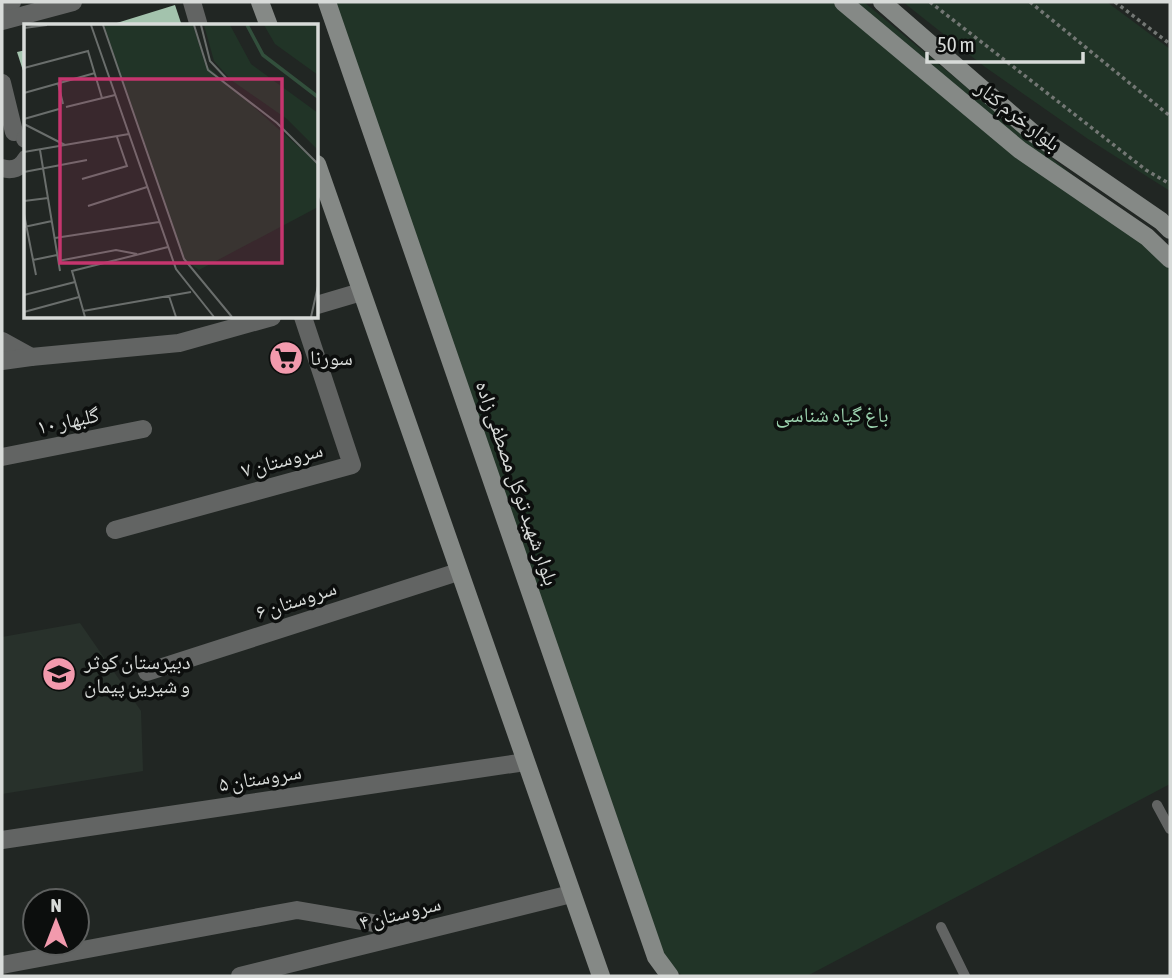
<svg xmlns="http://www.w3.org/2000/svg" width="1172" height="978" font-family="'Asap Condensed','Noto Naskh Arabic',sans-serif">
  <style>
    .built { fill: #28312b }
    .green { fill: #213427 }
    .building { fill: #a3c3ad }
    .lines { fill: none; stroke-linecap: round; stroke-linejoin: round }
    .path { stroke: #737774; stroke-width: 3.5; stroke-dasharray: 3.5 3.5; stroke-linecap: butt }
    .lane { stroke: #626463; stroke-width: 10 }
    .street { stroke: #626463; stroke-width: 18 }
    .secondary { stroke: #858986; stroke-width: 18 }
    .labels { text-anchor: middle; stroke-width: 7; stroke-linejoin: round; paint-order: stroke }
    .street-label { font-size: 21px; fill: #d8dbd9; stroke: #0c0e0d }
    .poi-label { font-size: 21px; fill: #d8dbd9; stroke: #0c0e0d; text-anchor: start }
    .park-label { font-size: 21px; fill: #9cd3af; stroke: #0c0e0d }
    .inset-river { fill: none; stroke: #324f3c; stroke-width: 3.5 }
    .inset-road { fill: none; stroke: #6a6e6c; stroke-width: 2 }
    .view { fill: #c5356e; fill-opacity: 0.15; stroke: #c5356e; stroke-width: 3.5 }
    .inset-edge { fill: none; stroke: #d8dbd9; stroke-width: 3.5 }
  </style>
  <rect width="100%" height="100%" fill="#212623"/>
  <path class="built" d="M80,623L141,711L143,771L2,794V637Z"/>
  <g class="green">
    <path d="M330,2H864L1147,237L1170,260V784L807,976H683L662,961Z"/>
    <path d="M903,2H1107L1170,49V191L1088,139L985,67Z"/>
  </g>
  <g class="building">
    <path d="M175,5L182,26H107Z"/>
    <path d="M26,50V80L17,52Z"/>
  </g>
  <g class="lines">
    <g class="path">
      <path d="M930,2L1146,170L1170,184"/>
      <path d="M1030,2L1170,116"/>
      <path d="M1115,2L1170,44"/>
    </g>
    <g class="lane">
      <path d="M1157,805L1170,829"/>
      <path d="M941,927L965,976"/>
    </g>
    <g class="street">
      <path d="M192,2L199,26"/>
      <path d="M2,4L12,2"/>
      <path d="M2,21L73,2"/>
      <path d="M2,83L14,132"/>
      <path d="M25,139L26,138"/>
      <path d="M2,168C12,171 21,168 26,159"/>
      <path d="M317,305L361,292"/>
      <path d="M2,341L31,357"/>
      <path d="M2,361L31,357L179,343L272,317"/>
      <path d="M2,457L143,429"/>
      <path d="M115,530L352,465L303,317"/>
      <path d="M147,672L458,572"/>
      <path d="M2,840L525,762"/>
      <path d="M2,965L297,910L420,931"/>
      <path d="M240,976L571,894"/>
    </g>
    <g class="secondary">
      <path d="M260,2L269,26"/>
      <path d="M327,2L656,957L670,976"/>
      <path d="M843,2L1020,150L1147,237L1170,259"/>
      <path d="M882,2L1033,133L1161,221L1170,230"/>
      <path d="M317,164L601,976"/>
    </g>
  </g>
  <defs>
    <g id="supermarket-disc" transform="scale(1.75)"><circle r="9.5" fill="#f29aad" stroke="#0c0e0d"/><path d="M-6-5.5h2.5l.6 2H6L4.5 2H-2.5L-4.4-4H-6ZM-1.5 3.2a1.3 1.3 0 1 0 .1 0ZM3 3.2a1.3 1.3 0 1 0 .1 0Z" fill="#111"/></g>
    <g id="school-disc" transform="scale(1.75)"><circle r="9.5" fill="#f29aad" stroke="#0c0e0d"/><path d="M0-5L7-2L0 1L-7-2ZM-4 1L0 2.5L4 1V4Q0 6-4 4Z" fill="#111"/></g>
  </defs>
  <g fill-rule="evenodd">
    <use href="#supermarket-disc" x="286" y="358"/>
    <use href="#school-disc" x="59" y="674"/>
  </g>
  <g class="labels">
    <g class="street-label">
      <text transform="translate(1018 116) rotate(38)" y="7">بلوار خرم کنار</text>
      <text transform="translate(68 421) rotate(-12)" y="7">گلبهار ۱۰</text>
      <text transform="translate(282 460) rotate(-15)" y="7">سروستان ۷</text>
      <text transform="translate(517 483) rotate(71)" y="7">بلوار شهید توکل مصطفی زاده</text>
      <text transform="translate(296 600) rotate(-18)" y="7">سروستان ۶</text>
      <text transform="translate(260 778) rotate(-9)" y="7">سروستان ۵</text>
      <text transform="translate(400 913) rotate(-14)" y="7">سروستان ۴</text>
    </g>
    <g class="poi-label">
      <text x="310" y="365">سورنا</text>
      <text x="84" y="669">دبیرستان کوثر<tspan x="84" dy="24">و شیرین پیمان</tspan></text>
    </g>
    <g class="park-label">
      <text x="832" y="422">باغ گیاه شناسی</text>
    </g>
  </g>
  <g transform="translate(24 24)">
    <rect width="294" height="294" fill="#212623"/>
    <path d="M80,1H169L181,40L294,140V183L175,246L161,236ZM180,1H206L227,40L294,89V126L263,95L207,56L190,37ZM240,1H294V51L251,20Z" fill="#213427"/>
    <path class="inset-river" d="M223,1L239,31L294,73"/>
    <path class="inset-road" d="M67,1L152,245L190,293M79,1L160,235L208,293M170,1L184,46L253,99L294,140M177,1L186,37L204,56M0,4L23,1M0,44L64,27L78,74M34,59L39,80M0,69L71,49M42,83L91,71M0,95L35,85M0,100L41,121M16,126L36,247M0,128L105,110M0,148L63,136M58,155L103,142L93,113M0,177L24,174M64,182L123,163M0,190L12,251M0,203L28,197M31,214L135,198M9,236L33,231M34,237L92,226L113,230M0,271L51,258M145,272L152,293M59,287L167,268M0,288L55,273M61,293L48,247L144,223M287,293L294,262"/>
    <path class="view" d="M36,55H258V239H36Z"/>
    <rect width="294" height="294" class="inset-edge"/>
  </g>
  <rect width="1172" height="978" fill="none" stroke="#d8dbd9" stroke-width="7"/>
  <g transform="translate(56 922)"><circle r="33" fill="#0c0e0d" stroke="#5e605f" stroke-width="2"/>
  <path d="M0-5L12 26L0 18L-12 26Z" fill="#f29aad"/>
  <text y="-10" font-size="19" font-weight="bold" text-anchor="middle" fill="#d8dbd9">N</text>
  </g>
  <path d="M927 52v10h156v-10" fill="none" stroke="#d8dbd9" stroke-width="3.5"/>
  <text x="937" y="52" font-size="21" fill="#d8dbd9" stroke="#0c0e0d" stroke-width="5" paint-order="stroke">50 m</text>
</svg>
